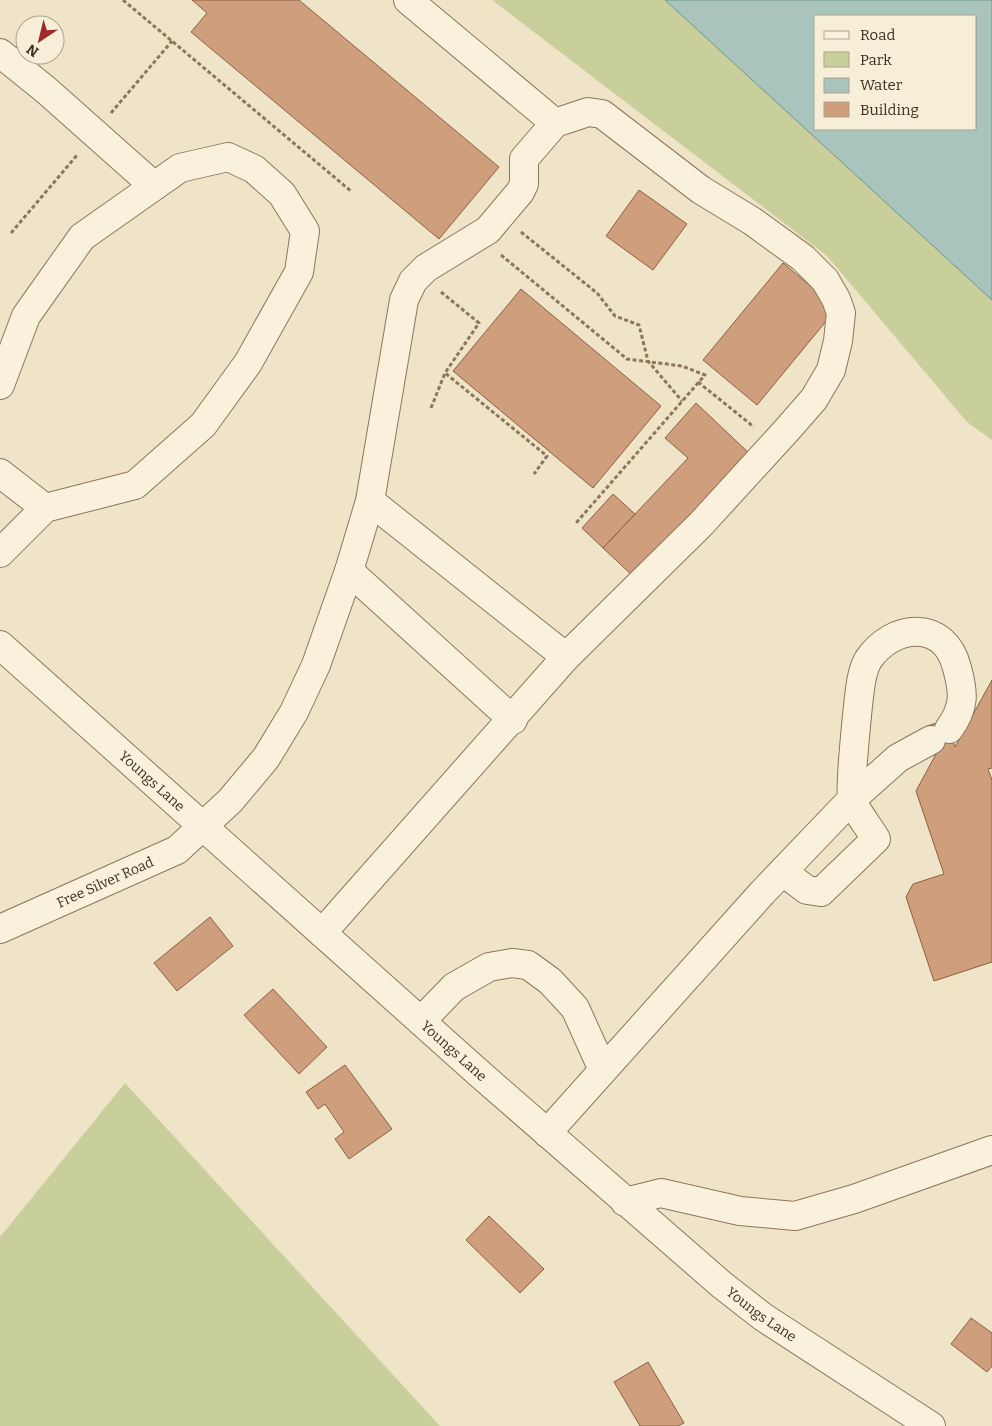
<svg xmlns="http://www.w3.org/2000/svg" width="992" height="1426" font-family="Bitter,serif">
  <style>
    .green { fill: #c9cf9b }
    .water { fill: #a9c4bc; stroke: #6f938a; fill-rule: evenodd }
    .building { fill: #cf9f7d; stroke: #8d5f41 }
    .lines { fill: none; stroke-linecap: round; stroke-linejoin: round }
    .minor-casing { stroke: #8d765c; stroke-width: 30 }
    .path { stroke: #8d765c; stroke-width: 3; stroke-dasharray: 4 2.5; stroke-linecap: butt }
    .minor { stroke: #faf1dc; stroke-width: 28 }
    .labels { text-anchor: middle; stroke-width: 5; stroke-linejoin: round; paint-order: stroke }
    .street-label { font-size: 14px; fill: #3d2e20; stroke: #f7eed8 }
  </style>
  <rect width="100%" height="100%" fill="#f0e4c8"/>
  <g class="green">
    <path d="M492,0H665L992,300V440L967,422L827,256Z"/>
    <path d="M125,1083L440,1426H0V1237Z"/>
  </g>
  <path class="water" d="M665,0H992V300ZM816,16H976V129H816Z"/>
  <g class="building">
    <path d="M192,0H299L499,167L439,239L191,32L207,13Z"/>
    <path d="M639,190L687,224L653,270L606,236Z"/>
    <path d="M783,263L837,308L757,405L703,360Z"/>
    <path d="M521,289L661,406L593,488L453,371Z"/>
    <path d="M696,403L751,455L635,578L603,548L688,458L665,438Z"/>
    <path d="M613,494L635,514L603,548L582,528Z"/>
    <path d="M992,680V768L988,769L992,780V962L934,981L906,897L913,884L944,874L916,791L936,754L927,726L946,720L955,747Z"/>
    <path d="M210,917L233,946L177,991L154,963Z"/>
    <path d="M273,989L327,1047L299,1074L244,1015Z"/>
    <path d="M345,1065L392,1129L349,1159L335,1139L344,1132L325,1104L318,1109L306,1092Z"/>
    <path d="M489,1216L544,1269L520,1293L466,1240Z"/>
    <path d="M971,1318L992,1333V1366L987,1372L951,1344Z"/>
    <path d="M648,1362L684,1423L678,1426H640L614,1382Z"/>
  </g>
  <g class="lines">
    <g class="minor-casing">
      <g id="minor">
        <path d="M408,0L555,123"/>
        <path d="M0,53L46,90L154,186"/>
        <path d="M0,385L26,316L82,237L180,168L228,157L254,169L282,194L305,231L299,272L248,363L203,425L135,485L45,508L0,553"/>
        <path d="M0,473L45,508"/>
        <path d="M370,501L566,657"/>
        <path d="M349,571L513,720"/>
        <path id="s1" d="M0,645L481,1075L722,1285L763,1317L931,1426"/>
        <path d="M783,872L807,890L821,892L876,839C869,827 857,813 852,800C849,791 858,704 860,689C861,681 864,667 868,660C893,623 945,619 957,668C964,693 965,707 949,729"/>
        <path id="s2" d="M0,929L177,850L230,801L266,758L294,712L316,665L349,571L370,501L404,300L413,281L426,268L488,230L520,192L524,184V159L555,123L588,112L602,114L701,190L752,221L803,258L825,280L836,299L841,313L838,341L831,370L814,399L786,431L701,524L566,657L322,933"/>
        <path d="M421,1021L454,987L489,967L512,963L528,965L550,981L575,1008L603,1070"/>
        <path d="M547,1133L762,893L852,799L898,758L931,740"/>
        <path d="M625,1202L661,1193L740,1211L795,1216L854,1199L992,1150"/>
      </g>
    </g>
    <g class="path">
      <path d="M123,0L352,192"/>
      <path d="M111,113L172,41"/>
      <path d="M521,232L597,293L615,316L639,325L648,361L682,401"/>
      <path d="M11,233L78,154"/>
      <path d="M501,255L627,359L682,366L705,375L576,523"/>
      <path d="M441,292L479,323L445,373L547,456L534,474"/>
      <path d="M698,382L754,427"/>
      <path d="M431,408L445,373"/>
    </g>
    <use href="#minor" class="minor"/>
  </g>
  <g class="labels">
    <g class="street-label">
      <text dy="5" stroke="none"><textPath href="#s1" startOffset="204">Youngs Lane</textPath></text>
      <text dy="5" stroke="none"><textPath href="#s2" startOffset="115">Free Silver Road</textPath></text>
      <text dy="5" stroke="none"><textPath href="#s1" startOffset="609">Youngs Lane</textPath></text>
      <text dy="5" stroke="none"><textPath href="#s1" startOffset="1014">Youngs Lane</textPath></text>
    </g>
  </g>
  <rect x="814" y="15" width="162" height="115" fill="#f7eed8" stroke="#ada18e"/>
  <rect x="824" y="31" width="25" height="8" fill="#faf1dc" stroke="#ada18e"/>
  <text x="860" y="40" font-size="15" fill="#3d2e20">Road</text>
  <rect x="824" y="52" width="25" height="15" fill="#c9cf9b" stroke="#ada18e"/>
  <text x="860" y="65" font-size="15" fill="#3d2e20">Park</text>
  <rect x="824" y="78" width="25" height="15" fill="#a9c4bc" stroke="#ada18e"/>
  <text x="860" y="90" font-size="15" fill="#3d2e20">Water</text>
  <rect x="824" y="102" width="25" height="15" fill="#cf9f7d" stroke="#ada18e"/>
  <text x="860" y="115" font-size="15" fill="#3d2e20">Building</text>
  <g transform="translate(40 40) rotate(215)"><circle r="24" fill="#f7eed8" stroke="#ada18e"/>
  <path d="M0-4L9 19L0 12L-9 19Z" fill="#9e2a2b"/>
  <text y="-8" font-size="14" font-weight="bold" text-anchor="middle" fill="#3d2e20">N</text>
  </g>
</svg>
